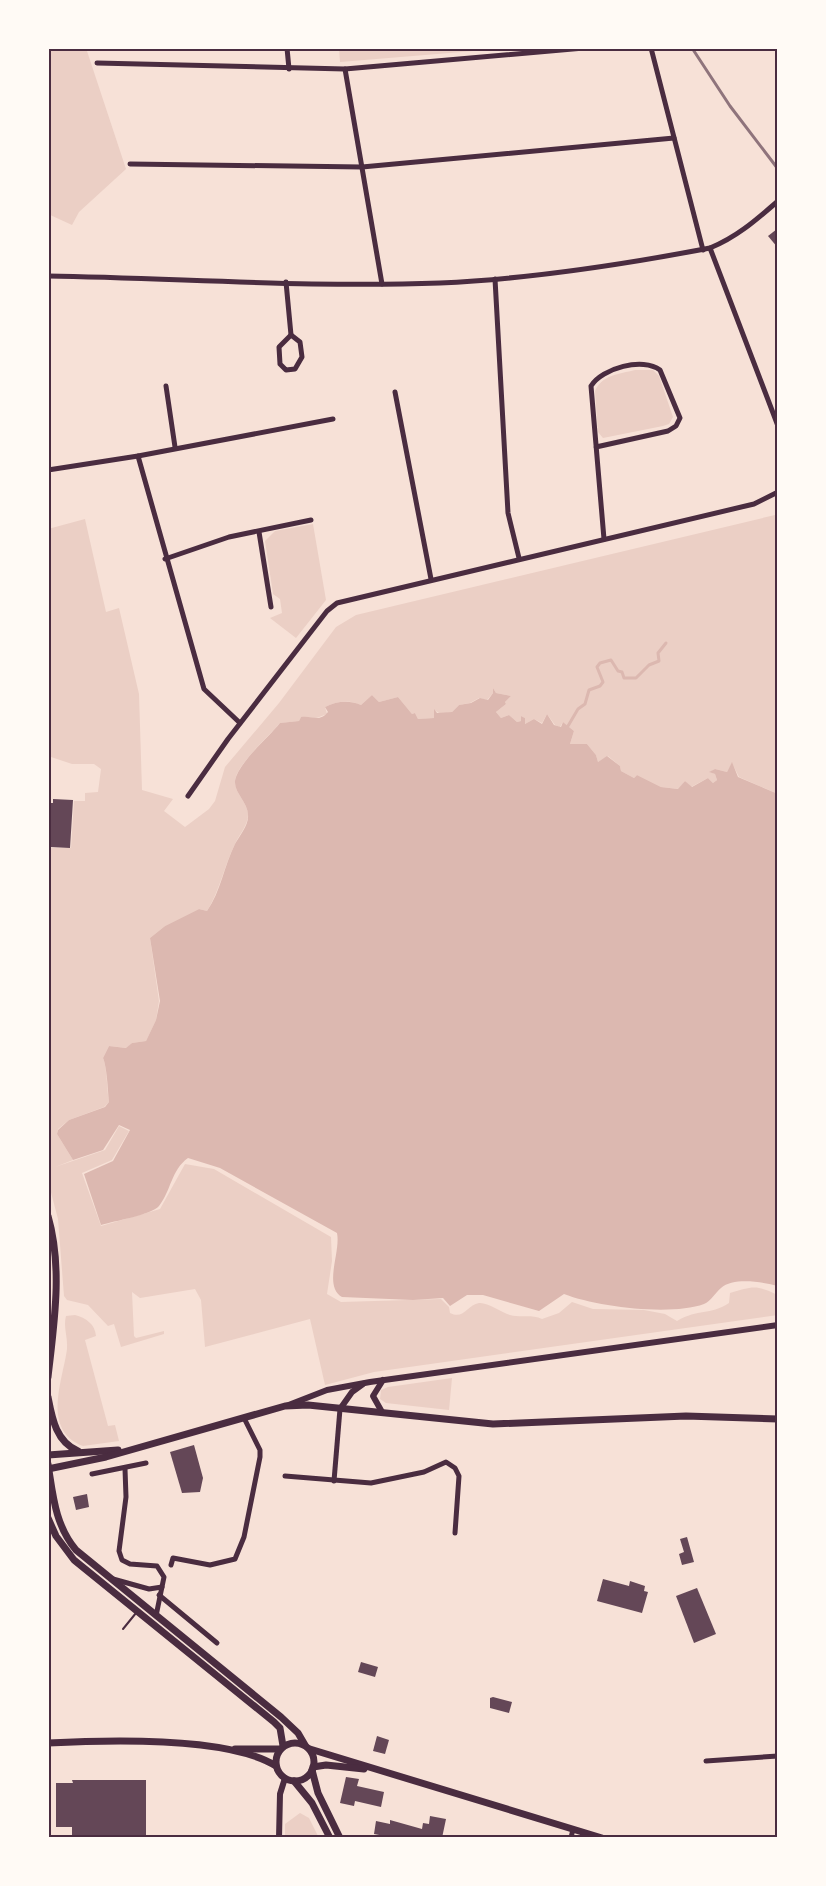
<svg xmlns="http://www.w3.org/2000/svg" width="826" height="1886" font-family="Ubuntu,sans-serif">
  <style>
    .green { fill: #ebcfc5 }
    .water { fill: #dcb8b0 }
    .lines { fill: none; stroke-linecap: round; stroke-linejoin: round }
    .stream { stroke: #dcb8b0; stroke-width: 3 }
    .building { fill: #644757 }
    .service { stroke: #4a2c40; stroke-width: 2 }
    .minor { stroke: #4a2c40; stroke-width: 5 }
    .tertiary { stroke: #4a2c40; stroke-width: 6 }
    .secondary { stroke: #4a2c40; stroke-width: 7 }
    .rail { stroke: #8f747c; stroke-width: 3 }
    .neatline { fill: none; stroke: #4a2c40; stroke-width: 2 }
  </style>
  <rect width="100%" height="100%" fill="#f7e1d7"/>
  <g class="green">
    <path d="M48,48H86L126,169L79,212L72,225L48,214Z"/>
    <path d="M339,48H510L340,62Z"/>
    <path d="M635,370H653L659,376L673,417L669,424L663,426L603,438L598,432L595,391C602,375 619,374 635,370Z"/>
    <path d="M775,515L778,519V794L739,777L732,763L727,772L715,769L710,772L715,774L717,780L713,783L708,778L691,787L685,781L679,789L661,787L637,775L634,778L621,771L620,766L608,756L598,762L596,755L587,744H570L574,731L563,722L560,727L555,725L547,714L542,723L534,719L525,724V718L521,716V721L517,722L509,715L501,718L496,712L506,704L505,702L511,696L496,693L493,688V693L487,700L479,698L470,703L459,705L452,712L441,714L434,710L435,718L418,719L415,713L412,714L398,697L379,702L372,695L361,705C348,699 337,701 325,707L327,714L314,719L301,717L299,721L280,723C268,737 237,764 235,781C234,793 248,802 248,815C248,825 239,835 235,844C224,866 220,890 207,911L199,909L165,926L150,938L159,1001L156,1020L146,1041L132,1043L127,1048L109,1046L103,1058C107,1067 107,1090 109,1102L104,1107L69,1120L58,1129L57,1134L73,1160L55,1167L105,1150L119,1126L129,1131L112,1160L82,1173L101,1226L160,1209L185,1164L214,1169L331,1237L332,1261L327,1294L341,1302L441,1299L449,1307L450,1313C464,1320 467,1305 479,1303C487,1302 501,1312 510,1315C521,1318 532,1314 542,1319L559,1313L572,1302L593,1309L644,1310L665,1314L677,1321C699,1308 709,1316 729,1303L730,1293C752,1287 755,1284 778,1295V1315L374,1372L325,1385L310,1319L205,1347L201,1300L195,1289L140,1298L132,1292L134,1336L136,1338L164,1331V1334L121,1347L114,1324L108,1326L88,1305L67,1300L64,1296L58,1219L48,1181V884L50,883L51,848H71L74,801H85V793L98,792L101,769L94,764H72L48,756V529L85,519L106,612L119,608L139,694L142,790L173,799L164,811L185,827L209,809L215,801L225,767L279,703L336,627L356,615Z"/>
    <path d="M313,524L326,600L296,638L270,618L282,613L280,599L273,594L265,541L275,531Z"/>
    <path d="M75,1315C86,1318 95,1324 96,1336L85,1340L108,1426L115,1425L119,1441L83,1446C41,1430 63,1380 67,1349C68,1337 63,1327 66,1316Z"/>
    <path d="M452,1378L449,1410L386,1403L380,1399L381,1390L388,1387Z"/>
    <path d="M300,1813L309,1818L319,1838H285V1824Z"/>
  </g>
  <path class="water" d="M493,688L496,693L511,696L505,702L506,704L496,712L501,718L509,715L517,722L521,721V716L525,718V724L534,719L542,724L547,714L554,725L561,727L563,722L574,731L570,744H587L596,755L598,762L607,756L620,766L621,771L634,778L637,775L661,787L678,789L685,781L692,787L708,778L713,783L717,780L715,774L709,772L715,769L727,772L732,762L738,777L778,794V1286C763,1282 733,1277 721,1288C715,1293 711,1301 704,1304C671,1316 597,1307 564,1294L539,1311L483,1295H467L450,1306L443,1298L413,1300L342,1297C323,1286 341,1252 337,1233L220,1168L188,1158C171,1170 171,1191 159,1206C151,1215 114,1221 101,1225L84,1174L113,1161L130,1130L119,1125L103,1150L73,1160L57,1134L58,1130L69,1120L105,1107L109,1102C108,1091 107,1067 103,1058L109,1046L126,1048L132,1043L146,1041L156,1020L160,1001L150,938L165,926L199,909L207,911C221,891 224,866 235,844C240,835 249,825 248,815C248,802 234,793 235,781C238,763 268,738 280,723L299,721L301,717C312,715 319,723 328,712L325,707C337,701 349,700 361,705L372,695L379,702L398,697L412,714L415,713L418,719L434,718V709L437,713L452,712L459,705L471,703L480,698L488,700L493,693Z"/>
  <g class="lines">
    <path class="stream" d="M568,726L578,709L585,704L589,690L600,686L603,682L597,667L600,663L611,660L618,671L622,672L624,678H636L649,665L659,661L658,653L666,643"/>
  </g>
  <g class="building">
    <path d="M777,229L778,230V248L768,236Z"/>
    <path d="M53,799L73,800L70,848L50,847L48,855V803H53Z"/>
    <path d="M194,1445L203,1478L200,1492L182,1493L170,1452Z"/>
    <path d="M87,1494L89,1507L76,1510L73,1497Z"/>
    <path d="M687,1537L694,1562L682,1565L679,1554L684,1552L680,1539Z"/>
    <path d="M603,1579L629,1586L630,1581L645,1586L644,1591L648,1592L642,1613L597,1601Z"/>
    <path d="M697,1588L716,1634L694,1643L676,1596Z"/>
    <path d="M361,1662L378,1667L375,1677L358,1672Z"/>
    <path d="M493,1697L512,1702L509,1713L490,1708V1698Z"/>
    <path d="M377,1736L389,1740L385,1754L373,1751Z"/>
    <path d="M346,1777L359,1779L357,1786L384,1792L381,1807L355,1801L354,1806L340,1803Z"/>
    <path d="M72,1780H146V1837H72V1827H56V1783H73Z"/>
    <path d="M430,1816L446,1819L442,1838H395L374,1834L376,1821L390,1824V1820L422,1829L423,1823L429,1824Z"/>
  </g>
  <g class="lines">
    <path class="service" d="M123,1629L136,1613"/>
    <g class="minor">
      <path d="M287,48L289,69"/>
      <path d="M651,48L703,250"/>
      <path d="M97,63L345,69L584,48"/>
      <path d="M345,69L382,284"/>
      <path d="M130,164L362,167L674,138"/>
      <path d="M710,248L778,426"/>
      <path d="M48,276C178,278 309,288 440,283C531,279 621,265 710,248C737,237 756,220 778,201"/>
      <path d="M495,279L508,513L519,558"/>
      <path d="M286,282L291,335"/>
      <path d="M291,335L300,342L302,357L295,369L286,370L280,364L279,347Z"/>
      <path d="M166,386L175,447"/>
      <path d="M395,392L431,579"/>
      <path d="M596,447L668,431L676,426L680,418L660,370C643,357 602,368 591,386L604,539"/>
      <path d="M138,456L204,689L240,723"/>
      <path d="M48,470L138,456L333,419"/>
      <path d="M259,532L271,607"/>
      <path d="M165,559L229,537L311,520"/>
      <path d="M188,796L228,739L327,611L337,603L754,504L778,492"/>
      <path d="M125,1469L126,1497L119,1551L122,1560L130,1564L157,1566L164,1577L156,1616"/>
      <path d="M92,1474L146,1463"/>
      <path d="M285,1476L371,1483L424,1472L446,1462L455,1468L459,1476L455,1533"/>
      <path d="M334,1481L340,1409"/>
      <path d="M171,1565L173,1558L210,1565L235,1559L244,1537L260,1457V1450L244,1418"/>
      <path d="M113,1579L149,1589L162,1587"/>
      <path d="M159,1595L217,1643"/>
      <path d="M706,1761L778,1756"/>
      <path d="M571,1838L573,1829"/>
    </g>
    <g class="tertiary">
      <path d="M286,1406L327,1390L370,1382L778,1325"/>
      <path d="M340,1409L352,1392L363,1384"/>
      <path d="M382,1412L373,1396L383,1380"/>
      <path d="M279,1838L280,1794L285,1778"/>
    </g>
    <g class="secondary">
      <path d="M48,1216C63,1268 54,1324 48,1377"/>
      <path d="M48,1397C52,1418 56,1442 78,1451"/>
      <path d="M48,1455L118,1450"/>
      <path d="M48,1464C53,1495 55,1525 76,1550L281,1717L298,1733L305,1745"/>
      <path d="M48,1469L106,1457L285,1406L308,1405L493,1424L686,1416L778,1419"/>
      <path d="M48,1518L56,1536L74,1560L274,1722L280,1728L283,1746"/>
      <path d="M48,1743C106,1740 228,1736 276,1766"/>
      <circle cx="295" cy="1762" r="19"/>
      <path d="M235,1749H280"/>
      <path d="M310,1749L602,1838"/>
      <path d="M313,1767L326,1765L364,1769"/>
      <path d="M312,1770L318,1793L340,1838"/>
      <path d="M294,1781L312,1803L330,1838"/>
    </g>
    <path class="rail" d="M692,48L730,106L778,169"/>
  </g>
  <rect width="826" height="1886" fill="none" stroke="#fffaf5" stroke-width="99"/>
  <rect x="50" y="50" width="726" height="1786" class="neatline"/>
</svg>
